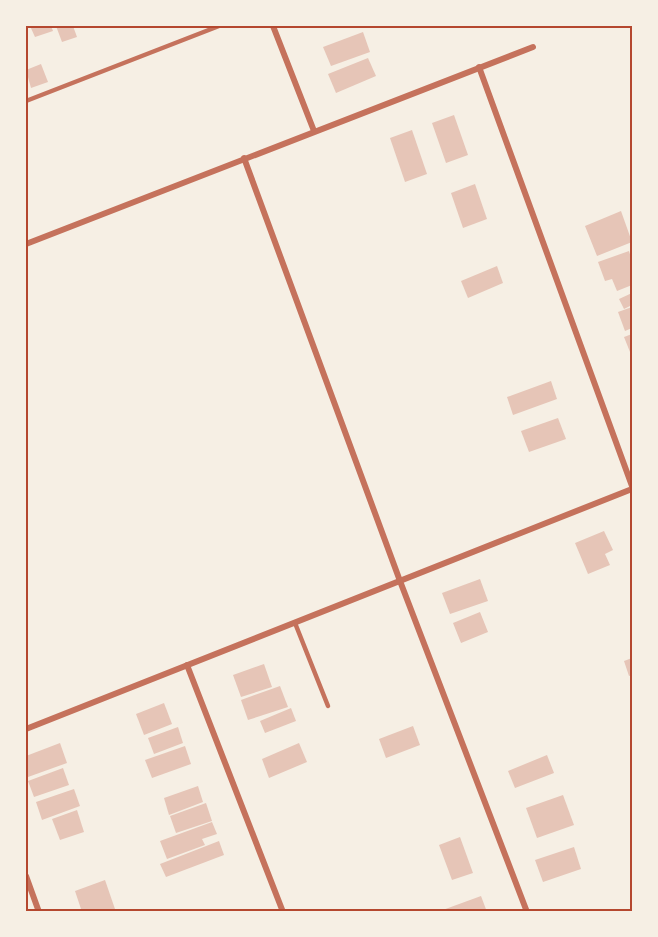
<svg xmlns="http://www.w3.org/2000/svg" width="658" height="937" font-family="Poppins,sans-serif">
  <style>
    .building { fill: #e6c5b7 }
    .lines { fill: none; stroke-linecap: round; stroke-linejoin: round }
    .service { stroke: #c5725c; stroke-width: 4.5 }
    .minor { stroke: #c5725c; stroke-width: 6 }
    .neatline { fill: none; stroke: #b5482f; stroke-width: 2 }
  </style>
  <rect width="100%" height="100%" fill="#f6efe4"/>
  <g class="building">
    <path d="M30,26H51L53,31L35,37Z"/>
    <path d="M56,26H73L77,37L62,42Z"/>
    <path d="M363,32L370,52L331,66L323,47Z"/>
    <path d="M368,58L376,76L336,93L328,74Z"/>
    <path d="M41,64L48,82L31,88L26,70Z"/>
    <path d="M454,115L468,155L446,163L432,123Z"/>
    <path d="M412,130L427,174L405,182L390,138Z"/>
    <path d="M475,184L487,219L463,228L451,193Z"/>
    <path d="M621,211L632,242L597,256L585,226Z"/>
    <path d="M629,251L632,261V285L617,291L612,279L605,281L598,262Z"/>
    <path d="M497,266L503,283L468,298L461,281Z"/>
    <path d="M632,293V305L624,309L619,299Z"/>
    <path d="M632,307V328L625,331L618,312Z"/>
    <path d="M632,334V357L624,337Z"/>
    <path d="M551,381L557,399L513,415L507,397Z"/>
    <path d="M558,418L566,439L529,452L521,431Z"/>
    <path d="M604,531L613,550L605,554L610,565L588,574L575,543Z"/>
    <path d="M480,579L488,601L450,614L442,593Z"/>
    <path d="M480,612L488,632L461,643L453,623Z"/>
    <path d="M632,658V675L629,676L624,661Z"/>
    <path d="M264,664L272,687L241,697L233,675Z"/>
    <path d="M280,686L288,707L248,720L241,700Z"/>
    <path d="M164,703L172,724L144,735L136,714Z"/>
    <path d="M291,708L296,721L265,733L260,721Z"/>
    <path d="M413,726L420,745L386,758L379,739Z"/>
    <path d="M178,727L183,743L154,754L148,738Z"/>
    <path d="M60,743L67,763L28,777L26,756Z"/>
    <path d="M299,743L307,762L269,778L262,759Z"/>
    <path d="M185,746L191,764L152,778L145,760Z"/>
    <path d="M547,755L554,773L515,788L508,771Z"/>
    <path d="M63,768L69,785L34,797L28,781Z"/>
    <path d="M198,786L203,802L169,815L164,798Z"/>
    <path d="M74,789L80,806L42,820L36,802Z"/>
    <path d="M563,795L574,825L537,838L526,808Z"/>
    <path d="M206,803L212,821L176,833L170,816Z"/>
    <path d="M77,810L84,832L60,840L52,819Z"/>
    <path d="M212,822L217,834L202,839L205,845L167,859L160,841Z"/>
    <path d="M460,837L473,873L452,880L439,845Z"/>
    <path d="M219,841L224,855L166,877L160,864Z"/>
    <path d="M574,847L581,869L543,882L535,860Z"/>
    <path d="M105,880L116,912H82L75,891Z"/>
    <path d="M481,896L487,912H440V911Z"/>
  </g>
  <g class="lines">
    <g class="service">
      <path d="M26,101L219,26"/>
      <path d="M295,623L328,706"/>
    </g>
    <g class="minor">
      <path d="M273,26L314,131"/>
      <path d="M479,67L632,486"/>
      <path d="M244,158L400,581L527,912"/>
      <path d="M26,244L533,47"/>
      <path d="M187,665L283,912"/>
      <path d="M26,729L632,489"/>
      <path d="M26,876L39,912"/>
    </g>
  </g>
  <rect width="658" height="937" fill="none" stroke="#f6efe4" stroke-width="54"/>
  <rect x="27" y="27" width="604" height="883" class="neatline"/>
</svg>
